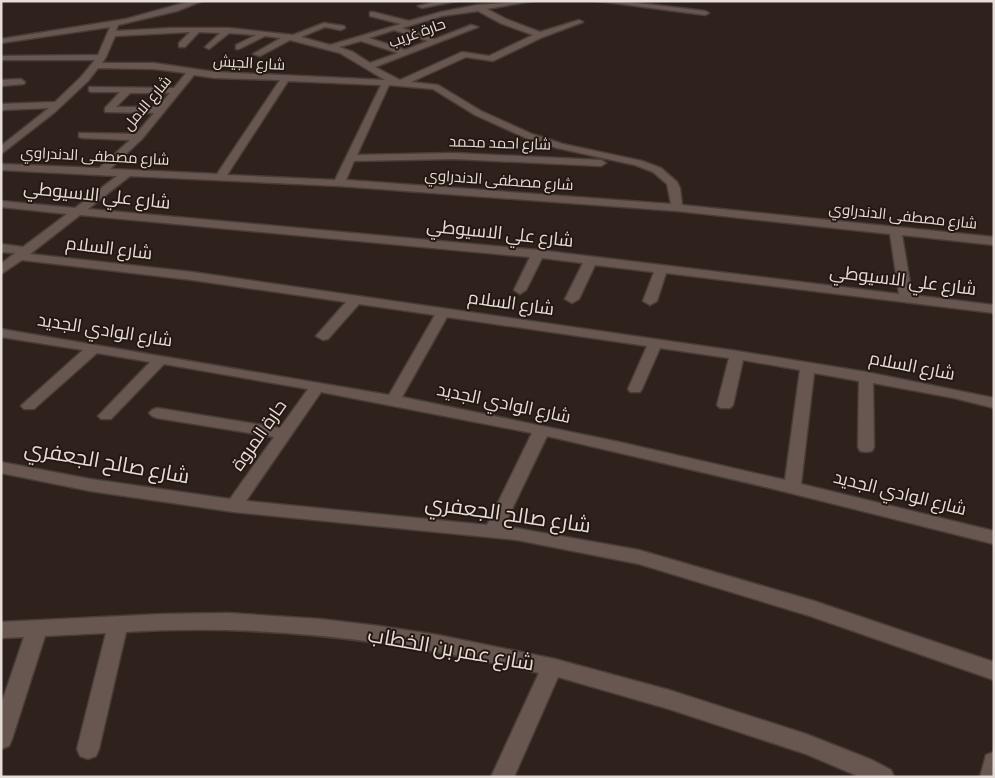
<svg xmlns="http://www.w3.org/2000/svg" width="995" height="778" font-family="Commissioner,Cairo,sans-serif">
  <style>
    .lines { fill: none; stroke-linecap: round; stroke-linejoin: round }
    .minor-casing { stroke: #493d39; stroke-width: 3 }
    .minor { fill: #675750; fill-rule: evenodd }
    .labels { text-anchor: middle; stroke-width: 4; stroke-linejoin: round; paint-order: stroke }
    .far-street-label { font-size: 15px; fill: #e6ddd9; stroke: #251812 }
    .street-label { font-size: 18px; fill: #e6ddd9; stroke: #251812 }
    .near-street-label { font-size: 21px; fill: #e6ddd9; stroke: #251812 }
  </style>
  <rect width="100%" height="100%" fill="#2f211c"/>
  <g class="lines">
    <g class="minor-casing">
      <g id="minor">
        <path d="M191,1H202L177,11L118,25L116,31L171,28H229L293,35L324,23L344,26L345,28L341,30L325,27L301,37L330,45L401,24L370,16V12H373L409,21L441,12L477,5L532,1L487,9L506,19L540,32L579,20L583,22L543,37L493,61L466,57L411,82L438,85L481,111L532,134L563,144L642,161L661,168L677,182L680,188L682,205L994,237V245L902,235L912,295L994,305V313L666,273L657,301L650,305L643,301L654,272L595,265L579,299L572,303L565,299L583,263L542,258L526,290L520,294L514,290L530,257L80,215L30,254L192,272L737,351L866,372L994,398V408L954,398L873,383L874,447L872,451L866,452L860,451L858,447L859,381L814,373L801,484L994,531V544L770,488L547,436L504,526L639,550L814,601L994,662V680L810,616L639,564L517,540L234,512L90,491L1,473V462L90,479L230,499L274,437L157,418L152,416L149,413L152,410L157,408L280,428L308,389L164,364L111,419H101L98,416L101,413L150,362L97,353L34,409H24L21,406L24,403L83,350L1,337V329L389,395L435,315L359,304L328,339L323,340L316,336L346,302L192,280L22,260L1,274V264L15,253L1,252V244L23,247L67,214L1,207V201L75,208L117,176L1,170V164L99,168L130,140L82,138L79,137V133L136,134L154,113L105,112V108L120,92H92L89,91V87L174,88L186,73L154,69L98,68L88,81L55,112L1,154V146L49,108L1,110V104L55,102L81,77L95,60H1V56L98,55L110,27L1,43V39L126,19ZM478,11L500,23L533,35L489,56L462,52L400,80L375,67L478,27L471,25L435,39L402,28L442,16ZM394,30L428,41L405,50L369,38ZM190,32L179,43V47H185L199,32L220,33L205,47L209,49L229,33L256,35L236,45V49H239L265,36L281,38L253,54L260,56L290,40L340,53L385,80L215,72L154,63H102L106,57L115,36ZM361,41L398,53L370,63L353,52L339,47ZM194,75L215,78L280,80L217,174L110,169L142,139ZM288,81L381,85L335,180L227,175ZM389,85L433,89L475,115L526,138L557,148L635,165L653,172L667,184L671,204L346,180L354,161L454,159L601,166L606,163L601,160L454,153L357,155ZM130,93H170L158,107H116ZM130,176L339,186L677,211L890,234L899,294L538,250L88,209ZM447,317L647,346L628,389L630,392H640L642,389L660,348L729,358L717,405L720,408H730L733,405L743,360L800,370L785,480L619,442L402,397ZM321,392L532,433L487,525L246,501Z"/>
        <path d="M439,1H457L422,8L418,6Z"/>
        <path d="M598,1H622L705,11L709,13L705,15Z"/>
        <path d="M21,79L25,82L24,84L1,86V80Z"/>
        <path d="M228,613L320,619L379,626L438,635L555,659L669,690L806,734L872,760L891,770L894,777H860L806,754L669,709L558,677L514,777H491L539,673C403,641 266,623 126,632L99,749L96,756L88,759L80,756L77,749L106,633L45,636L12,739L9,746L1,749V705L24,637L1,638V622L163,614Z"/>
        <path d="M994,752V777H980L986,755Z"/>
      </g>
    </g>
    <use href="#minor" class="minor"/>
  </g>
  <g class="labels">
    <g class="far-street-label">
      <text transform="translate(417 33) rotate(-20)" y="5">حارة غريب</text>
      <text transform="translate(249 63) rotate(3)" y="5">شارع الجيش</text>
      <text transform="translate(147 103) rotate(-50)" y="5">شارع الامل</text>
      <text transform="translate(500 143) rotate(2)" y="5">شارع احمد محمد</text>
      <text transform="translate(95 156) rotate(3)" y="5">شارع مصطفى الدندراوي</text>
      <text transform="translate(499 180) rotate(4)" y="5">شارع مصطفى الدندراوي</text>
      <text transform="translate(903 216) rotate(6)" y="5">شارع مصطفى الدندراوي</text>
    </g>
    <g class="street-label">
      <text transform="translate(97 195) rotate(6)" y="6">شارع علي الاسيوطي</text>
      <text transform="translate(500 233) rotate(6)" y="6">شارع علي الاسيوطي</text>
      <text transform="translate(109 248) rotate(7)" y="6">شارع السلام</text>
      <text transform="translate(903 280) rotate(7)" y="6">شارع علي الاسيوطي</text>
      <text transform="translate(511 303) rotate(8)" y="6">شارع السلام</text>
      <text transform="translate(105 330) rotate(9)" y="6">شارع الوادي الجديد</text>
      <text transform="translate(912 366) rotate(11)" y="6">شارع السلام</text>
      <text transform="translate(504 403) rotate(12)" y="6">شارع الوادي الجديد</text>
      <text transform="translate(259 435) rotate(-55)" y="6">حارة المروة</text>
      <text transform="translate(900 493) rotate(14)" y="6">شارع الوادي الجديد</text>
    </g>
    <g class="near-street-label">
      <text transform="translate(107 462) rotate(10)" y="7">شارع صالح الجعفري</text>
      <text transform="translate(508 514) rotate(8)" y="7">شارع صالح الجعفري</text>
      <text transform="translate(451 649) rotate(10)" y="7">شارع عمر بن الخطاب</text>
    </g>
  </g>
  <rect width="995" height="778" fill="none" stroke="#e6ddd9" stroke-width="5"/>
</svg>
